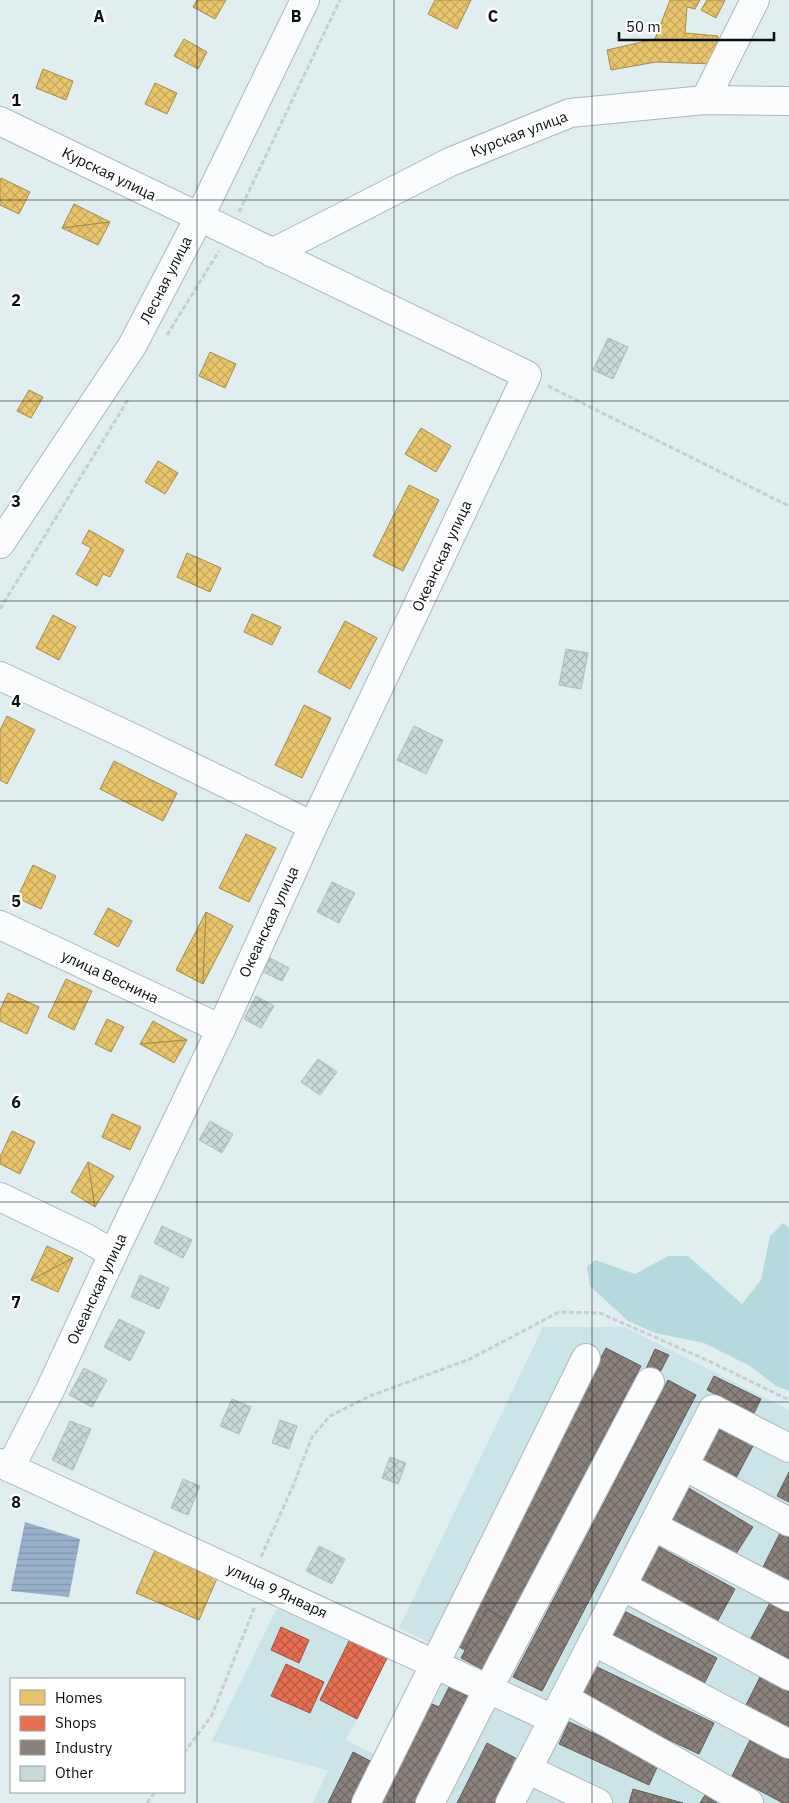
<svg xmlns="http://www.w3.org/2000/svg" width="789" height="1803" font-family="'IBM Plex Sans',sans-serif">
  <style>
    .built { fill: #cbe4e8 }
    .green { fill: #b6d9df }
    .water { fill: url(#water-rules) }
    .homes { fill: url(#homes-cross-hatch); stroke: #a58e4f }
    .shops { fill: url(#shops-cross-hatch); stroke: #a4523e }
    .industry { fill: url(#industry-cross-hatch); stroke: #635f5c }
    .building { fill: url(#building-cross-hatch); stroke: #b2bdbd }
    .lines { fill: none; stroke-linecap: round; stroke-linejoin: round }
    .minor-casing { stroke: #adb8b9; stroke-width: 30 }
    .path { stroke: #c9cecf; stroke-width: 3; stroke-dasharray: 5 2.5; stroke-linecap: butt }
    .minor { stroke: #fafcfd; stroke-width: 28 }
    .grid { fill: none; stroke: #070f10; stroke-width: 1; stroke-opacity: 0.55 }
    .labels { text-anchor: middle; stroke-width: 5; stroke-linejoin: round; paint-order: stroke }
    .street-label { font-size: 15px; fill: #070f10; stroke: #fff }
    .grid-label { font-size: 16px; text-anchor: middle; font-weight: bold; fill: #070f10; stroke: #fff; stroke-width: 5; stroke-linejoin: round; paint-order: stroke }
  </style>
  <defs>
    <pattern id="water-rules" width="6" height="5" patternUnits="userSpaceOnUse" patternTransform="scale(1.25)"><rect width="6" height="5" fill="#98b0ca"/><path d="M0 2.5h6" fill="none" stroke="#8296ac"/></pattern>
    <pattern id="homes-cross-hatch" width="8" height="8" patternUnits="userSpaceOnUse" patternTransform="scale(1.25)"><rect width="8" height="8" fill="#e9c46a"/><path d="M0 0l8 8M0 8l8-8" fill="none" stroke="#c6a75b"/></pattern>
    <pattern id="shops-cross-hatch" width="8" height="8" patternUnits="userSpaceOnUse" patternTransform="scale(1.25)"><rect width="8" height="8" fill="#e76f51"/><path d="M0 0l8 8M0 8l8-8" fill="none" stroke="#b95a42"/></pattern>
    <pattern id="industry-cross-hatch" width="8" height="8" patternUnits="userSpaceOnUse" patternTransform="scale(1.25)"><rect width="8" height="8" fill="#8a817c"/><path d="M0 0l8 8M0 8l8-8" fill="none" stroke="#6f6864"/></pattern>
    <pattern id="building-cross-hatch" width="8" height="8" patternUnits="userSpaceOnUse" patternTransform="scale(1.25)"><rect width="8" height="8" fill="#c7d9d8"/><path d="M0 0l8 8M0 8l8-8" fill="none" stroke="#a9b9b8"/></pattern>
  </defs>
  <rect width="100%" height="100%" fill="#e0eef0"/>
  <path class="built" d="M543,1327H625L789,1410V1803H313L328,1770L212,1741L279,1604L389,1654L346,1740L382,1758L437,1646L399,1628Z"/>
  <path class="green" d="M783,1223L789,1228V1391L776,1386L750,1366L704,1343L655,1333L628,1321L590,1286L587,1267L595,1260L635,1274L668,1256H688L742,1304L761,1280L770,1236Z"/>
  <path class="water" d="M25,1522L80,1539L69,1597L11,1591Z"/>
  <g class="homes">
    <path d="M197,0H226L215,19L193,7Z"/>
    <path d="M435,0H471L457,29L428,14Z"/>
    <path d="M670,0H700L695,9L687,7L685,33L718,36L713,64L656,62L611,70L607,50L655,39Z"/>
    <path d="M707,0H725L716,18L701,10Z"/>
    <path d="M184,39L207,52L198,69L174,56Z"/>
    <path d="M43,69L73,81L66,100L36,88Z"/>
    <path d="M155,83L177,93L167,114L145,104Z"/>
    <path d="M1,178L30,192L19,214L0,205V181Z"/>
    <path d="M74,204L110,222L62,228Z"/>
    <path d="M110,222L98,245L62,228Z"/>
    <path d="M210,352L236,364L225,388L199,376Z"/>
    <path d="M29,390L43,397L31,418L17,411Z"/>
    <path d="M421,428L451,446L436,472L405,454Z"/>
    <path d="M158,461L178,473L165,494L145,482Z"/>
    <path d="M409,485L439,500L403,571L373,556Z"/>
    <path d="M89,530L124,550L110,577L103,574L97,586L76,574L91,548L82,543Z"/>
    <path d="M187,553L221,568L210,592L177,577Z"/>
    <path d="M252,614L281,627L272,645L244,632Z"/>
    <path d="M53,615L76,627L59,660L36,648Z"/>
    <path d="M345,621L377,638L350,689L318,672Z"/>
    <path d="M304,705L331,718L302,778L275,765Z"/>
    <path d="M7,716L35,730L7,784L0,780V730Z"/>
    <path d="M114,761L177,793L163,821L100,789Z"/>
    <path d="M246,834L276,848L249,902L219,888Z"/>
    <path d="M33,865L56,876L41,909L17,898Z"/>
    <path d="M108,908L132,921L118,947L94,934Z"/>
    <path d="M206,912L203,984L176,970Z"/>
    <path d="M206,912L233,926L203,984Z"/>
    <path d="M66,979L92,991L74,1030L48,1017Z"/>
    <path d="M8,993L39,1007L27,1034L0,1021V1010Z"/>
    <path d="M107,1019L124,1027L111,1052L95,1044Z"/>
    <path d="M153,1021L187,1040L140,1044Z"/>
    <path d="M187,1040L174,1063L140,1044Z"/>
    <path d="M112,1114L141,1127L130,1150L102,1137Z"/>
    <path d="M12,1131L35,1142L20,1174L0,1164V1157Z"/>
    <path d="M88,1162L95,1207L71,1192Z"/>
    <path d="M88,1162L114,1176L95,1207Z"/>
    <path d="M47,1246L73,1258L31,1280Z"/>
    <path d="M73,1258L58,1292L31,1280Z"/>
    <path d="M155,1550L218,1576L199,1620L136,1593Z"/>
  </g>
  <g class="shops">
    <path d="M281,1627L309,1640L299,1663L271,1650Z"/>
    <path d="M352,1635L389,1654L357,1719L320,1700Z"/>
    <path d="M286,1664L324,1682L310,1713L271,1696Z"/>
  </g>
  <g class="industry">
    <path d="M606,1348L641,1366L508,1621L487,1609L465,1650L451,1643Z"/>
    <path d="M655,1349L669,1355L657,1378L645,1371Z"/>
    <path d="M714,1376L761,1399L754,1413L707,1390Z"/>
    <path d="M668,1380L696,1395L542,1691L513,1677Z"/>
    <path d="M715,1422L754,1444L736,1478L696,1456Z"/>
    <path d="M789,1472V1502L777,1496Z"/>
    <path d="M687,1487L753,1527L734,1557L669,1517Z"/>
    <path d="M780,1533L789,1538V1583L762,1569Z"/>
    <path d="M654,1544L735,1589L716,1624L635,1578Z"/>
    <path d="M771,1601L789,1611V1659L751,1638Z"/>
    <path d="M487,1609L508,1621L482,1669L461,1658Z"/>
    <path d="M624,1611L717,1658L702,1688L609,1641Z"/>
    <path d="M593,1665L714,1723L699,1754L578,1697Z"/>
    <path d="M760,1677L789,1692V1737L742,1713Z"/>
    <path d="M449,1687L468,1696L415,1803H370L421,1699L439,1707Z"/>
    <path d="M569,1722L659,1763L649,1785L559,1744Z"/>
    <path d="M750,1740L789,1760V1803H783L732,1776Z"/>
    <path d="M487,1743L521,1761L499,1803H457Z"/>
    <path d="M353,1752L374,1763L353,1803H328Z"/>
    <path d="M633,1789L683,1803H629Z"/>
    <path d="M705,1795L717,1803H700Z"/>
  </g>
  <g class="building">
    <path d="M608,338L628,347L613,379L593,370Z"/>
    <path d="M566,649L588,653L581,689L559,685Z"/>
    <path d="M414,726L443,740L426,774L397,760Z"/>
    <path d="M332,882L355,893L339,923L317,912Z"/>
    <path d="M270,958L289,968L282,981L263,972Z"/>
    <path d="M256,996L274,1006L261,1028L244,1019Z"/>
    <path d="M318,1059L337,1072L320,1095L301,1082Z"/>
    <path d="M210,1121L233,1134L222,1153L199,1140Z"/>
    <path d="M162,1226L192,1240L183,1258L154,1243Z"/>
    <path d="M140,1275L169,1288L159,1309L131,1297Z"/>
    <path d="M119,1319L145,1332L130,1361L104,1347Z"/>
    <path d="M84,1368L107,1380L92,1407L69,1395Z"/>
    <path d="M232,1399L251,1407L239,1434L220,1426Z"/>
    <path d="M280,1420L297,1426L289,1449L272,1443Z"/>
    <path d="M70,1421L91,1429L52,1460Z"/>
    <path d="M91,1429L73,1470L52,1460Z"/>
    <path d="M390,1457L406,1463L398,1484L382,1478Z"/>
    <path d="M183,1479L200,1486L188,1515L171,1508Z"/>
    <path d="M319,1546L345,1559L332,1584L306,1571Z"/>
  </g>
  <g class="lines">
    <g class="minor-casing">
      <g id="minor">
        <path d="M705,100L755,0"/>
        <path d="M0,121L527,375L313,826L221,1029L113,1254L50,1390L10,1468"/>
        <path d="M272,253L450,162L570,113L705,100L789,101"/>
        <path d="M0,544L132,346L199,218L305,0"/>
        <path d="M0,676L135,739L313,826"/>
        <path d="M0,925L221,1029"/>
        <path d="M0,1197L88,1239L113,1254"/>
        <path d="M0,1463L553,1719"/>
        <path d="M684,1466L789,1522"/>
        <path d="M653,1526L789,1597"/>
        <path d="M622,1586L789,1676"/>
        <path d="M593,1641L789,1744"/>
        <path d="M564,1698L749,1803"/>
        <path d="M527,1769L598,1803"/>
        <path d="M366,1803L586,1358"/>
        <path d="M430,1803L488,1689L650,1382"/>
        <path d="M510,1803L713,1409L789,1448"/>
      </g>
    </g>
    <g class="path">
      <path d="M239,212L340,0"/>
      <path d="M167,335L219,251"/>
      <path d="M548,386L789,506"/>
      <path d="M0,609L129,398"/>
      <path d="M261,1557L293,1486L312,1437L330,1416L370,1396L470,1359L559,1312L600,1313L709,1361L789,1400"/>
      <path d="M184,1753L212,1715L255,1606"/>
      <path d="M147,1803L155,1792"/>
    </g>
    <use href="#minor" class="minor"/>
  </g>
  <path class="grid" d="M197,0V1803M394,0V1803M592,0V1803M0,200H789M0,401H789M0,601H789M0,801H789M0,1002H789M0,1202H789M0,1402H789M0,1603H789"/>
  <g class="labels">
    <g class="street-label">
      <text transform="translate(519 134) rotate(-21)" y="5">Курская улица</text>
      <text transform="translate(109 174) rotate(26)" y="5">Курская улица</text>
      <text transform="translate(166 280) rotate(-63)" y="5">Лесная улица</text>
      <text transform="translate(442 556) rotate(-65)" y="5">Океанская улица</text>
      <text transform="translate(269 922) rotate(-65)" y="5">Океанская улица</text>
      <text transform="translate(110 977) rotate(25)" y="5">улица Веснина</text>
      <text transform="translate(97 1289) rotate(-65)" y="5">Океанская улица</text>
      <text transform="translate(277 1591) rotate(25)" y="5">улица 9 Января</text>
    </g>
  </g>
  <g class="grid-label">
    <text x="99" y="22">A</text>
    <text x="296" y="22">B</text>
    <text x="493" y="22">C</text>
    <text x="16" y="106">1</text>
    <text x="16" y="306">2</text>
    <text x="16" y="507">3</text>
    <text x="16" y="707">4</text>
    <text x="16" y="907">5</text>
    <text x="16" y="1108">6</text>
    <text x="16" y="1308">7</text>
    <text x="16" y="1508">8</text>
  </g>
  <rect x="10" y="1678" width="175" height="115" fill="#ffffff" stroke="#9c9f9f"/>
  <rect x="20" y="1690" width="25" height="15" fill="#e9c46a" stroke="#9c9f9f"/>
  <text x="55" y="1703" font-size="15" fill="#070f10">Homes</text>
  <rect x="20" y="1716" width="25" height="15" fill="#e76f51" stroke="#9c9f9f"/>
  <text x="55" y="1728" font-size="15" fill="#070f10">Shops</text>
  <rect x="20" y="1740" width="25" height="15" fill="#8a817c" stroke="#9c9f9f"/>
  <text x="55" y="1753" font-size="15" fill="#070f10">Industry</text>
  <rect x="20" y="1766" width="25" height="15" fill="#c7d9d8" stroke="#9c9f9f"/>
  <text x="55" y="1778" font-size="15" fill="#070f10">Other</text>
  <path d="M619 32v8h155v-8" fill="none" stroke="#070f10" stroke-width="2.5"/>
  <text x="626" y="32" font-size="15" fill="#070f10" stroke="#ffffff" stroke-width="4" paint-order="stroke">50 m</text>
</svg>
